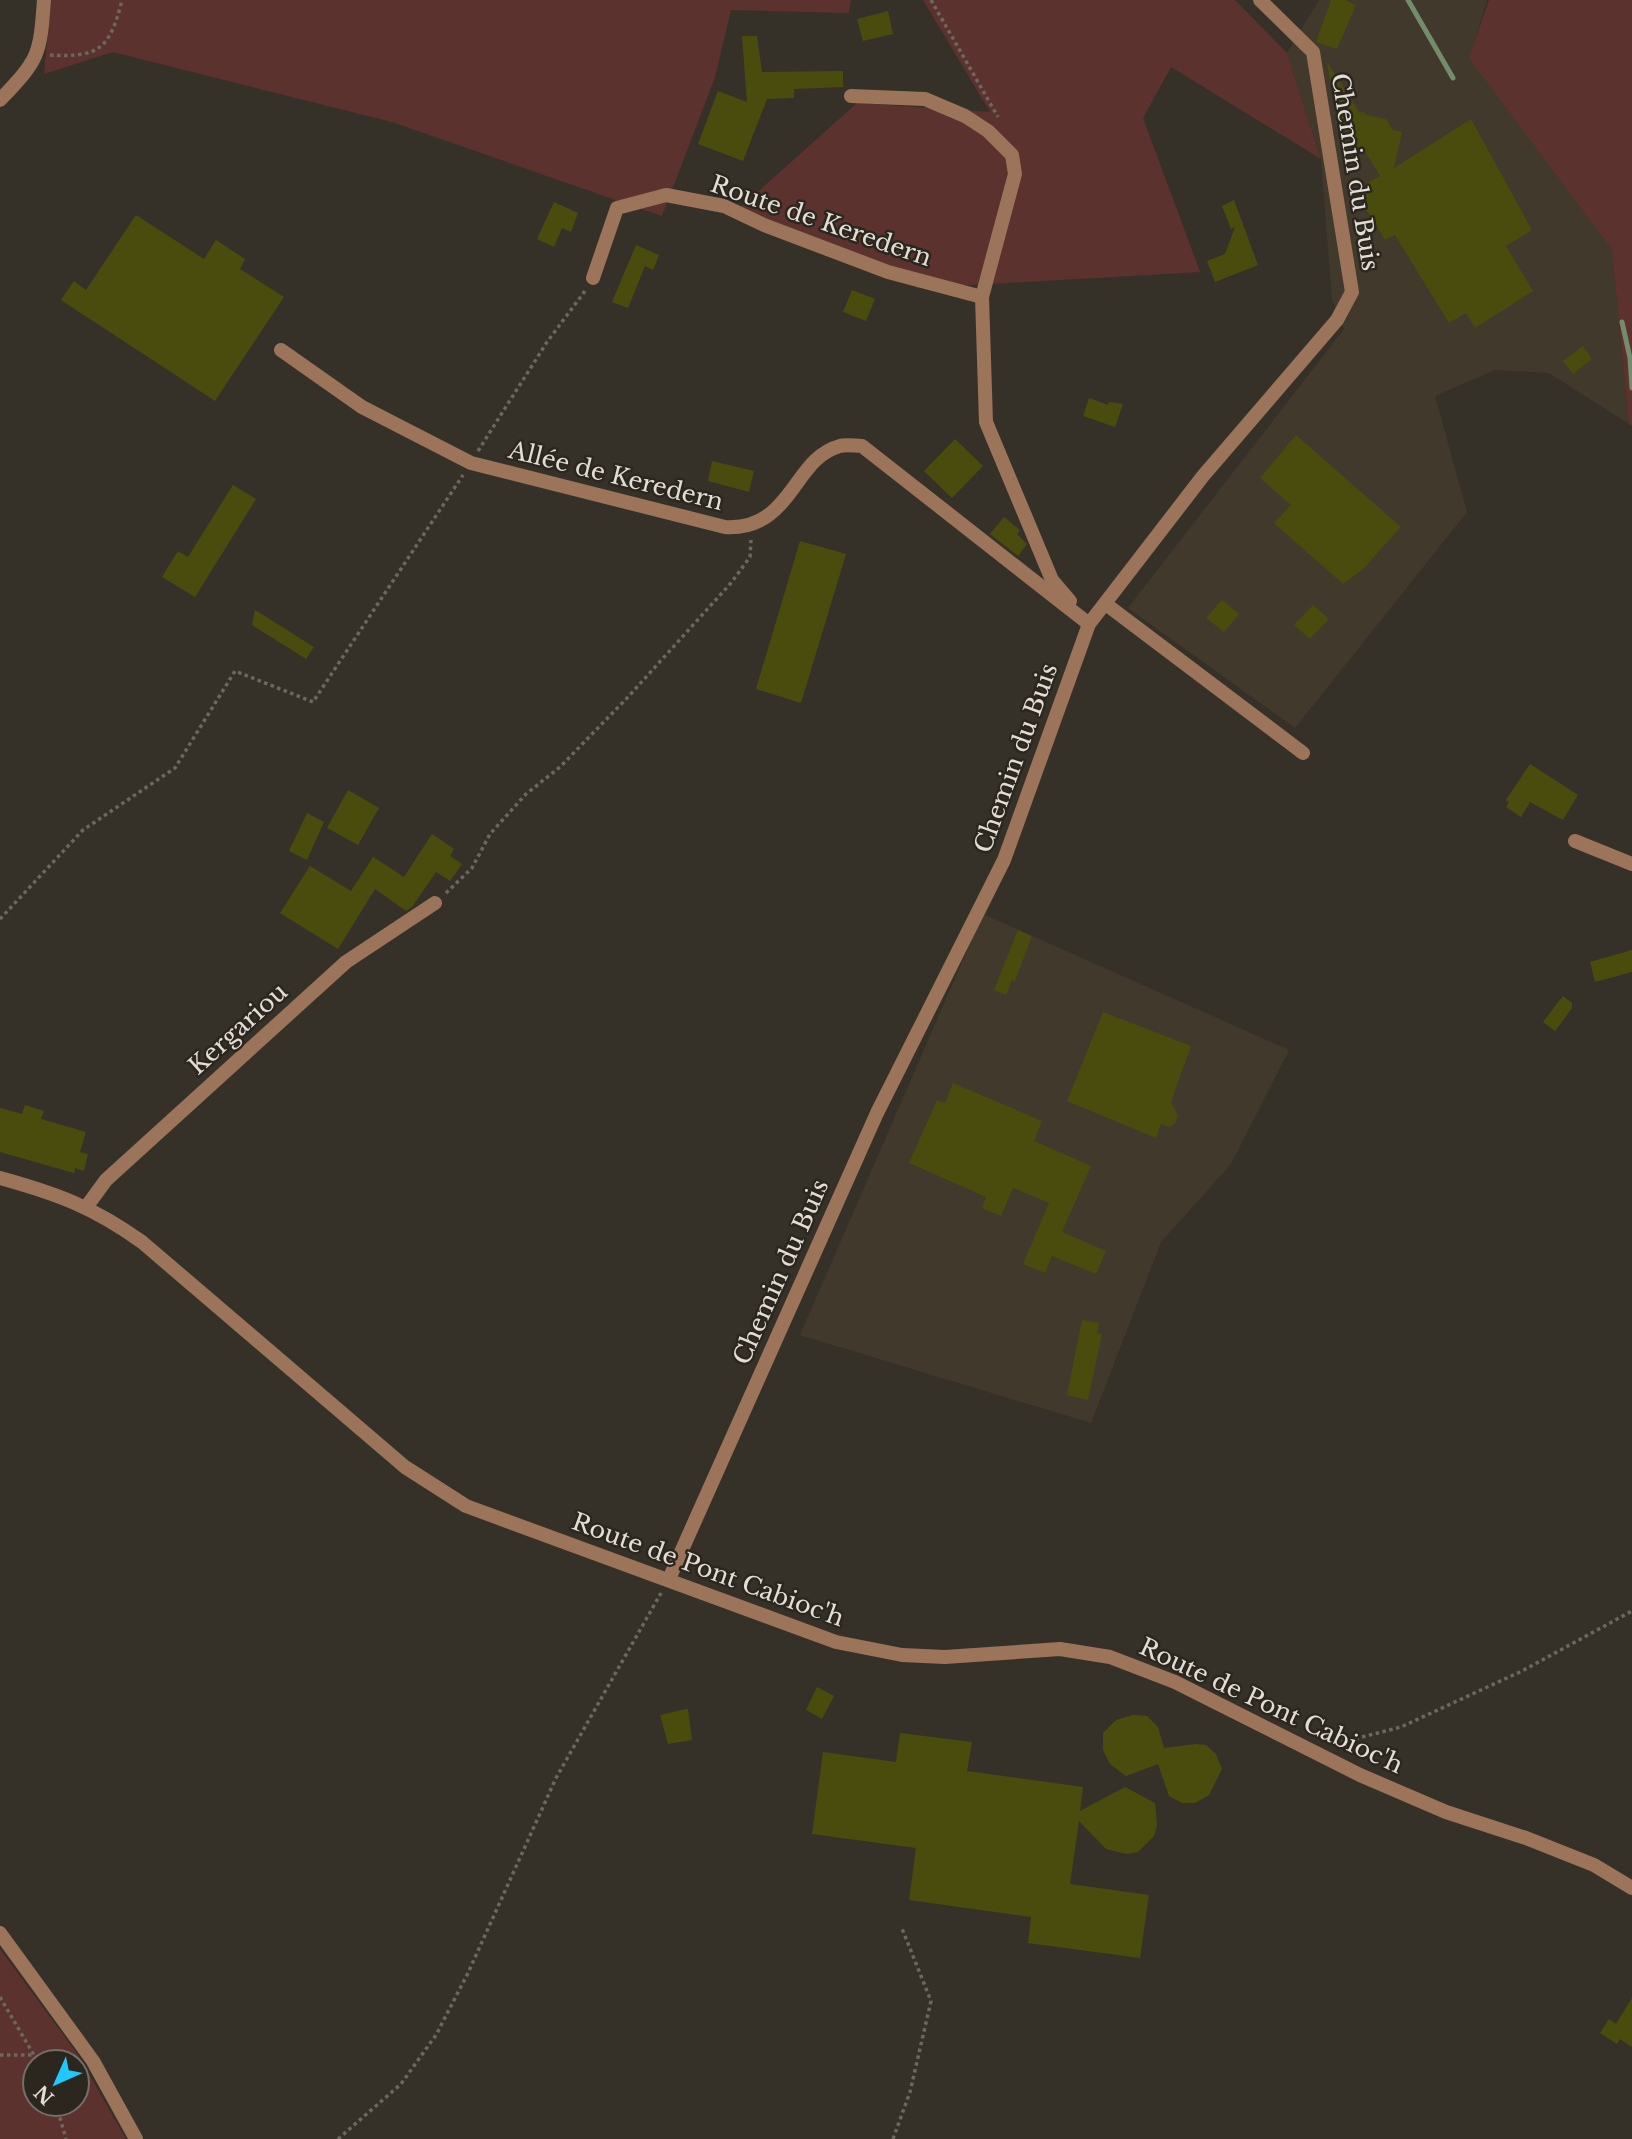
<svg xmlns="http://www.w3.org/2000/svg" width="1632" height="2139" font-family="'Libre Baskerville',serif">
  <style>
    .built { fill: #41392b }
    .green { fill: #5c322e; fill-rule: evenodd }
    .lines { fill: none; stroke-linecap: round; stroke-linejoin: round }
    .stream { stroke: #738d6c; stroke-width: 5 }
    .building { fill: #4a4c0d }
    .path { stroke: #6c675f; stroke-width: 3.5; stroke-dasharray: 3.5 3.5; stroke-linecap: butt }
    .minor { stroke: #9c7459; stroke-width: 14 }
    .tertiary { stroke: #9c7459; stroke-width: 14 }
    .labels { text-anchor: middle; stroke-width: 5; stroke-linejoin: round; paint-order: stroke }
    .street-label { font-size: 24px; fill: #e1ded8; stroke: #2c271e }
  </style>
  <rect width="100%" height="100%" fill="#363128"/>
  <g class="built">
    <path d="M1319,0H1487L1470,58L1612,250L1629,424L1549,373L1495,370L1435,396L1467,512L1295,728L1128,608L1344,329L1332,299L1321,159L1287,53Z"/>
    <path d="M983,914L1289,1050L1231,1164L1161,1242L1091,1423L800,1335Z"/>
  </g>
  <g class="green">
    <path d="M51,0H851L849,13L731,10L715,77L662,216L392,122L113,52L44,74Z"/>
    <path d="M923,0H1235L1287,53L1321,159L1171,67L1143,118L1200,272L918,288L732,215L857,103L990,112Z"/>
    <path d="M1489,0H1632V426L1629,424L1612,250L1469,58Z"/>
    <path d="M0,1949L78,2055L126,2139H0ZM35,2062H77V2104H35Z"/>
  </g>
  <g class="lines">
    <g class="stream">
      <path d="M1408,0L1453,78"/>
      <path d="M1622,322L1630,358L1632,388"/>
    </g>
  </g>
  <g class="building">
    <path d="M1331,0H1345L1356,5L1337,49L1316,42Z"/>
    <path d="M888,11L893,34L863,41L857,19Z"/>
    <path d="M742,36H757L762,72L843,71V87L794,89V98L767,99L743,161L698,144L718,91L747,102Z"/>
    <path d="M1327,62L1360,113L1363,111L1366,115L1386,119L1393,130L1402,132L1394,168L1471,119L1532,230L1506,246L1533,291L1475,328L1466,313L1449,323L1395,235L1385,240L1354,190L1380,176L1363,148L1358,151L1341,124L1338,125Z"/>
    <path d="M1234,200L1258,265L1215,282L1207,261L1225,254L1235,227L1231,229L1222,206Z"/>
    <path d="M554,202L578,213L571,232L562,228L554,247L537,239Z"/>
    <path d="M136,215L204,259L216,240L245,259L240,269L284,297L215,401L61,300L74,281L86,290Z"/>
    <path d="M636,245L659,255L653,270L645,266L628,308L612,302Z"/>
    <path d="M852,290L875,299L866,321L843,312Z"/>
    <path d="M1583,346L1592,359L1573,374L1563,361Z"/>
    <path d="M1089,398L1108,405L1109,402L1123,404L1115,427L1083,416Z"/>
    <path d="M1296,435L1401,527L1363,569L1343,584L1274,523L1291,505L1260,478Z"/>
    <path d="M955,439L983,466L952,498L924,471Z"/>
    <path d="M712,461L754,471L749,492L708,481Z"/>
    <path d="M233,485L256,499L195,597L162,577L178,551L188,557Z"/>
    <path d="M1004,517L1020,530L1017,534L1027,544L1018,556L990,534Z"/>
    <path d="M800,541L846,554L801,703L756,689Z"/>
    <path d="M1222,600L1239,614L1224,632L1206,618Z"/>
    <path d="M1313,605L1329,619L1310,639L1294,625Z"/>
    <path d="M255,610L314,647L306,659L252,625Z"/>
    <path d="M1530,764L1578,795L1563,820L1530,802L1521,817L1506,807L1509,802L1506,800Z"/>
    <path d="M348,790L379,808L358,845L327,828Z"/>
    <path d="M307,813L324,822L307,860L289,851Z"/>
    <path d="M432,834L454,849L450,856L462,864L450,881L436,872L412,907L406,911L375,889L338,949L280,913L310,866L351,891L373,857L404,877Z"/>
    <path d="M1018,930L1032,936L1015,981L1012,980L1006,995L994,990Z"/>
    <path d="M1632,950V972L1595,982L1590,962Z"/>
    <path d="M1563,996L1572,1003V1008L1555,1031L1543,1022Z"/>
    <path d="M1103,1012L1191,1046L1171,1102L1178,1115L1175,1124L1169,1127L1161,1124L1156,1138L1067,1101Z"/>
    <path d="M953,1083L1042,1121L1034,1141L1091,1166L1062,1232L1106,1251L1096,1274L1052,1256L1045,1273L1023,1264L1049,1203L1013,1188L1001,1216L982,1208L986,1197L909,1163L937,1100L945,1103Z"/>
    <path d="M25,1105L44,1111L41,1119L86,1132L80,1152L88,1154L84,1171L75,1168L74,1173L0,1152V1108L22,1114Z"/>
    <path d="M1082,1320L1099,1323L1097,1333L1102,1334L1088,1400L1067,1395Z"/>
    <path d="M817,1687L834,1696L822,1719L806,1710Z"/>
    <path d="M686,1709H688L692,1740L668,1744L660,1715Z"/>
    <path d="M1133,1715L1147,1716L1158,1727L1164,1748L1196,1744L1206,1745L1216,1754L1222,1769L1209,1795L1195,1803H1182L1169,1796L1158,1764L1126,1776L1110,1764L1103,1750V1733L1116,1720Z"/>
    <path d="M900,1733L972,1742L967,1771L1083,1787L1080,1811L1125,1787L1155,1803L1157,1826L1154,1836L1138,1852L1127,1854L1106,1849L1079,1821L1070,1884L1149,1895L1140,1958L1028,1943L1031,1917L909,1900L916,1848L812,1834L823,1752L896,1762Z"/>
    <path d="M1632,1998V2047L1620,2039L1617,2044L1600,2033L1609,2019L1616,2024Z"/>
  </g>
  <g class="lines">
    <g class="path">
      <path d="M931,0L998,117"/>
      <path d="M50,55C100,58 110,48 122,0"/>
      <path d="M478,451L547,342L585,291"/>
      <path d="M446,893L472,868L490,834L526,794L560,767L628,697L731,583L750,557L751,540"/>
      <path d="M0,919L83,830L175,768L235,671L313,702L463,475"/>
      <path d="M1335,1744L1401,1727L1522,1671L1632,1611"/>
      <path d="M0,1997L38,2062"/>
      <path d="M0,2055H35"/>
      <path d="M56,2104L66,2139"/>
      <path d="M338,2139L401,2084L436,2035L468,1973L556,1778L661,1593"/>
      <path d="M893,2139L910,2092L931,2001L901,1926"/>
    </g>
    <g class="minor">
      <path d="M851,96L925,99L965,116L988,131L1012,155L1015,174L982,297L986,422L1052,580L1070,601"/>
      <path d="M0,100C39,59 40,56 44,0"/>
      <path d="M593,278L617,208L666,195L724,206L764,225L888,272L982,297"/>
      <path d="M281,350L362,407L471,463L725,527C792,531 793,458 840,446C846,444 855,446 862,446L1089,624"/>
      <path d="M1107,605L1303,753"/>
      <path d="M1575,841L1632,864"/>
      <path d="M87,1206L106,1180L346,962L435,903"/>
      <path d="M669,1579L877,1113L1004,860L1089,624L1203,476L1337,320L1352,292L1313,52L1260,0"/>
    </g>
    <g class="tertiary">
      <path d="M0,1178C58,1194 93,1207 142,1242L405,1467L466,1506L836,1642L902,1655L945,1657L1060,1649L1110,1657L1175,1682L1360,1775L1446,1812L1526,1838L1594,1865L1632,1888"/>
      <path d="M0,1933L93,2061L136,2139"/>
    </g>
  </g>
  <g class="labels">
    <g class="street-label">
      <text transform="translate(1355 172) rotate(81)" y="8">Chemin du Buis</text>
      <text transform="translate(821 221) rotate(19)" y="8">Route de Keredern</text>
      <text transform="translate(616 476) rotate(14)" y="8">Allée de Keredern</text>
      <text transform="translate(1016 758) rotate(-70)" y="8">Chemin du Buis</text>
      <text transform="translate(238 1029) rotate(-42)" y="8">Kergariou</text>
      <text transform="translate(781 1272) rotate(-66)" y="8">Chemin du Buis</text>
      <text transform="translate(708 1570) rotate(20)" y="8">Route de Pont Cabioc'h</text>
      <text transform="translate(1271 1706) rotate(25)" y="8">Route de Pont Cabioc'h</text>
    </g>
  </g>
  <g transform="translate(56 2083) rotate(225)"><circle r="33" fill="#2c271e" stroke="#747068" stroke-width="2"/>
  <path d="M0-5L12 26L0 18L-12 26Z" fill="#1fc9fd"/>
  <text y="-10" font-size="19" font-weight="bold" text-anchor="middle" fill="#e1ded8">N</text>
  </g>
</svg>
